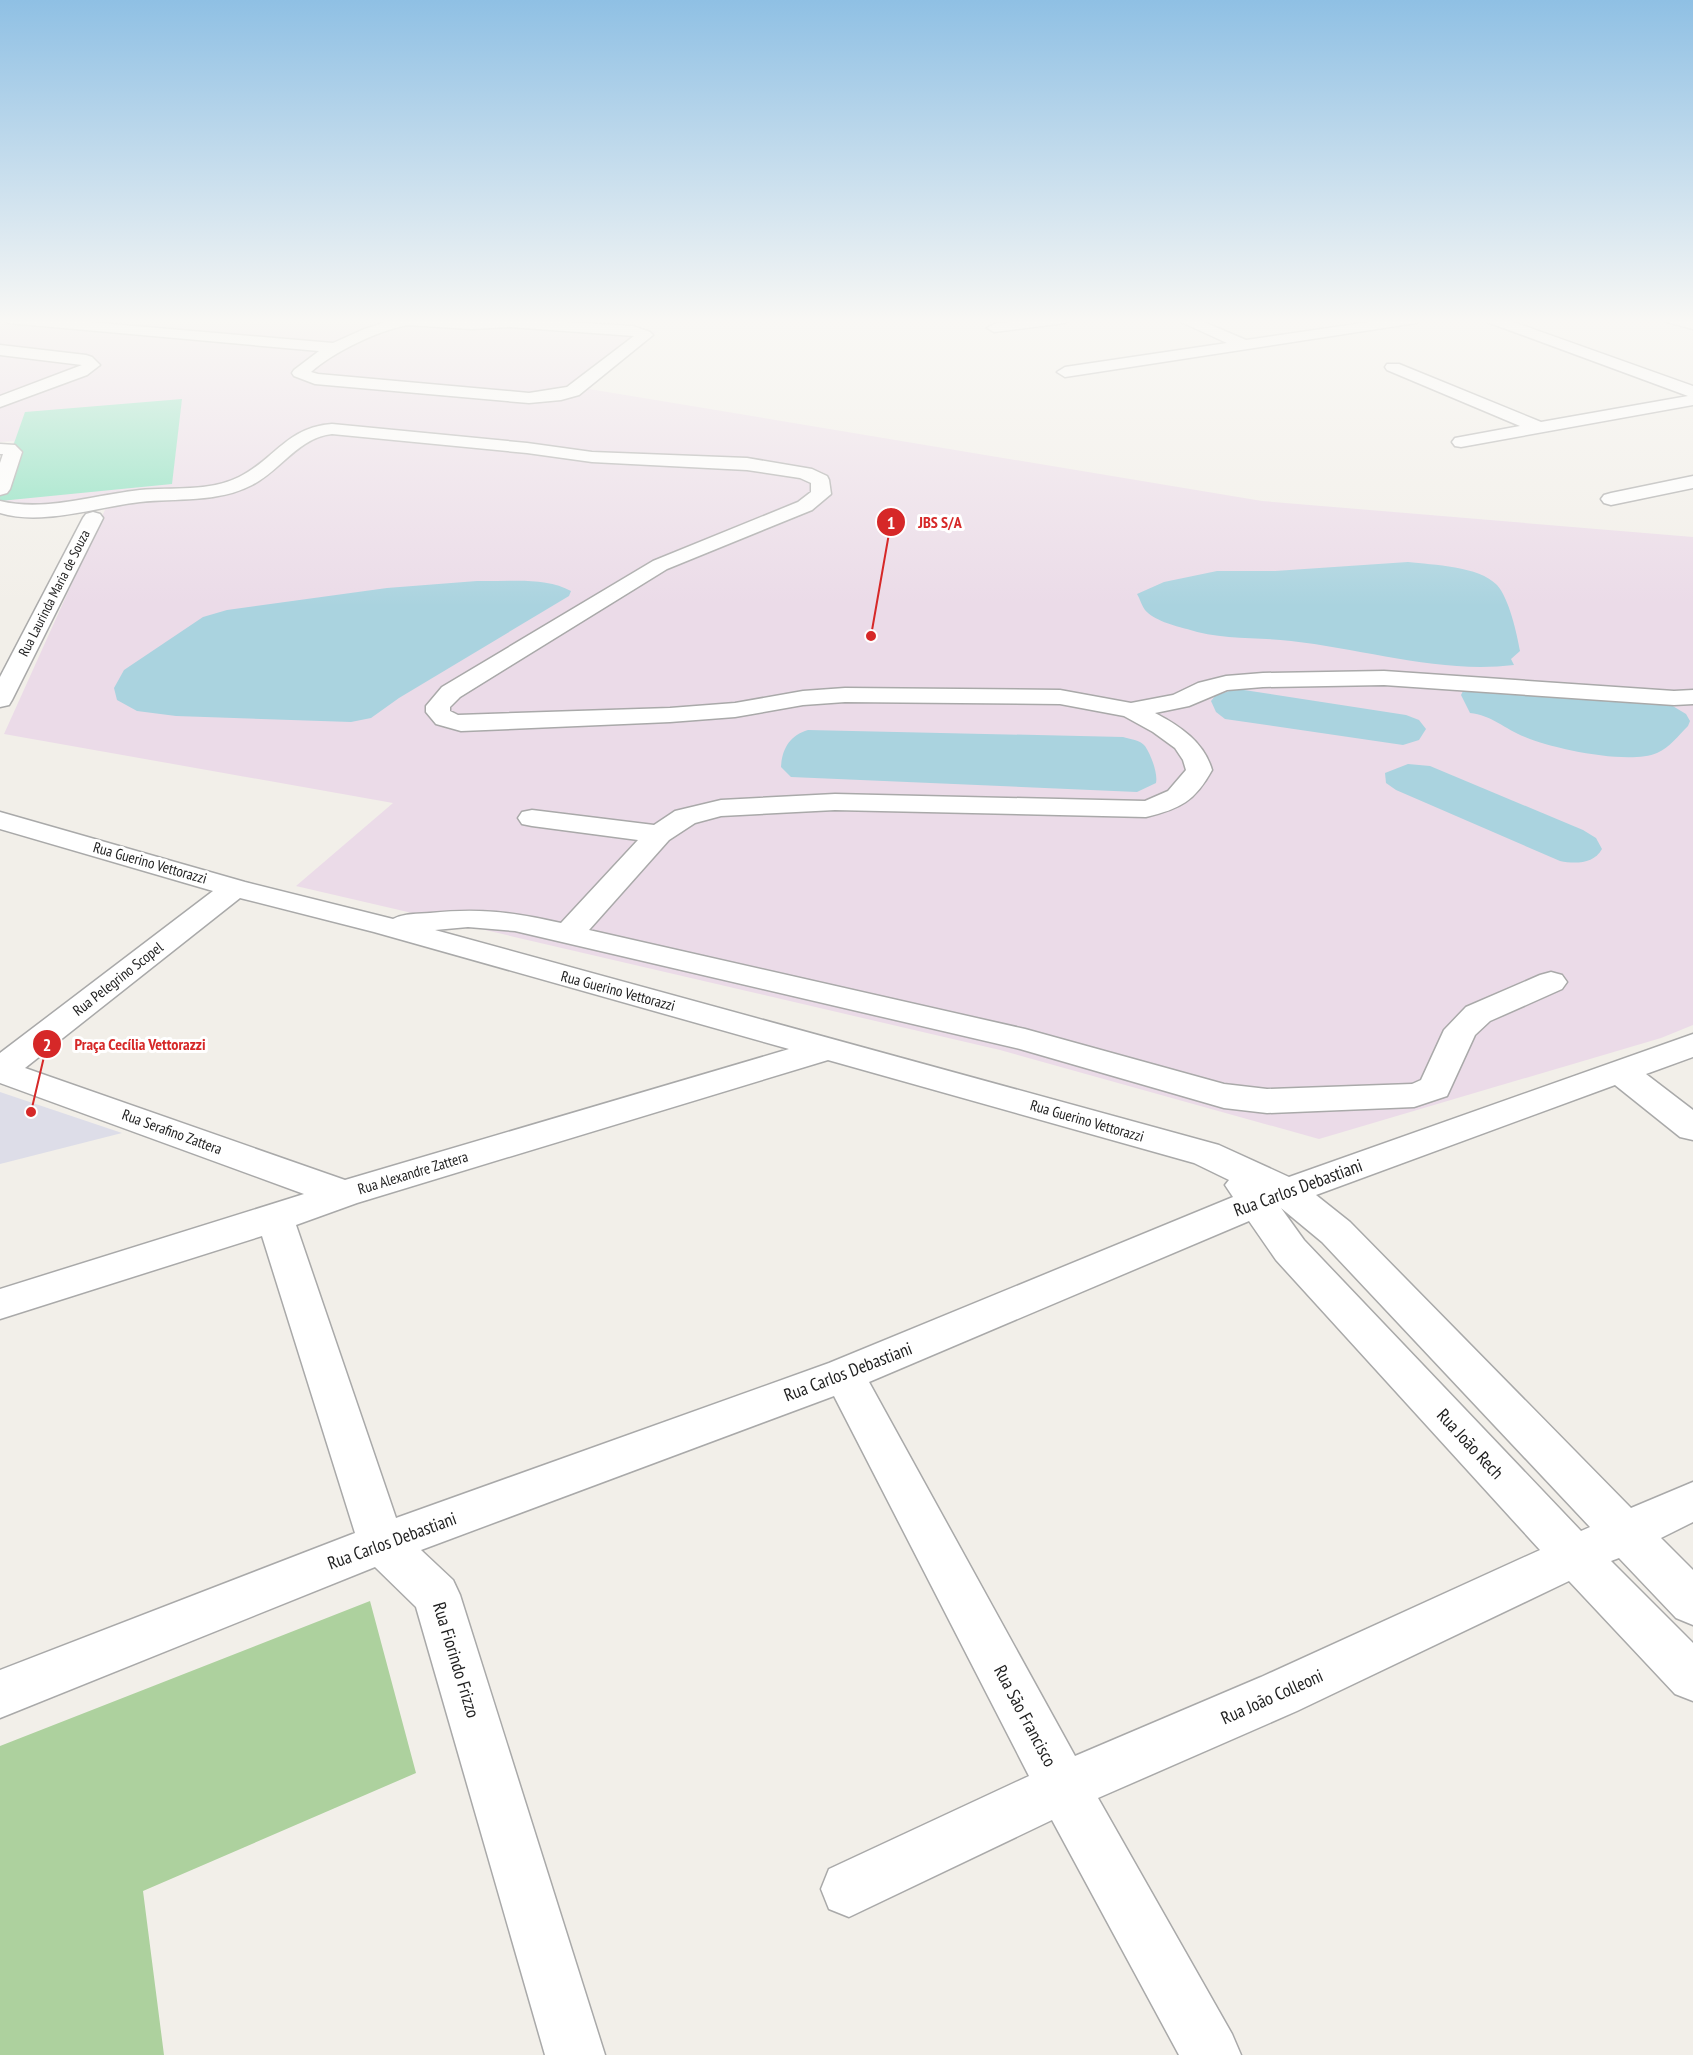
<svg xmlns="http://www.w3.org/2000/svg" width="1693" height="2055" font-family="'PT Sans Narrow',sans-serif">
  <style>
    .industrial { fill: #ebdbe8 }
    .forest { fill: #add19e }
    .pitch { fill: #88e0be }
    .plaza { fill: #dddde8 }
    .water { fill: #aad3df }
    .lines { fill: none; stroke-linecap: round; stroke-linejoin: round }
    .minor-casing { stroke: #a9a9a9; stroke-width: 3 }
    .minor { fill: #fff; fill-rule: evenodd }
    .labels { text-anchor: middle; stroke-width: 6; stroke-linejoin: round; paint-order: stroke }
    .far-street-label { font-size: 14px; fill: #222; stroke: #fff }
    .street-label { font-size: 15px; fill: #222; stroke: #fff }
    .near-street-label { font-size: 18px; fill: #222; stroke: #fff }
    .leader { fill: none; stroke: #d62828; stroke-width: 2 }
    .callout-dot { fill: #d62828; stroke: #fff; stroke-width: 2 }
    .mark-label { font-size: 18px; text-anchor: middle; font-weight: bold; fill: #fff }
    .callout-label { font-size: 16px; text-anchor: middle; font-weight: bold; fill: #d62828; stroke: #fff; stroke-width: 6; stroke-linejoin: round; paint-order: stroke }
  </style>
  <rect width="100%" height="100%" fill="#f2efe9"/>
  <path class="industrial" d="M0,319H428L658,331L583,388L1262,501L1693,537V1025L1661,1038L1319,1139L1000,1050L296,886L393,803L4,734L109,501L0,507V482L14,441L0,442Z"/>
  <path class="forest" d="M370,1601L416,1773L143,1891L164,2055H0V1746Z"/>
  <path class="pitch" d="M182,399L172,484L0,501V483L25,412Z"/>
  <path class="plaza" d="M0,1092L122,1133L0,1164Z"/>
  <g class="water">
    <path d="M1408,562C1433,565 1479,566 1497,585C1509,598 1517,634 1520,651L1511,659L1514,665C1440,674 1364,649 1291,641C1257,637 1220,640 1187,629C1175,626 1153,620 1145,610C1142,606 1140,599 1137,594L1164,582L1217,571H1275Z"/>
    <path d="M477,581C507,582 545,576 571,591L569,596L399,698L371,718L351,722L176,716L137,711L117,700L114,688L124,670L203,617L227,610L387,588Z"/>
    <path d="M1464,689L1671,705L1686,714L1690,721L1688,726C1679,735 1669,748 1657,753C1629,765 1553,749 1525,737C1505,729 1491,715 1470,713L1461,695Z"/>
    <path d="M1232,690H1244L1406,715L1419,720L1426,729L1419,740L1403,745L1225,719L1216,712L1211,701L1215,696Z"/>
    <path d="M808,730L1123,737C1130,739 1140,740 1145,746C1151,755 1158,773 1156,783L1137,792L791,777L781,767C782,749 790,735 808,730Z"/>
    <path d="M1408,764L1430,766L1583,830L1596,838L1602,849C1594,864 1575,864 1560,861L1396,790L1386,783L1385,773Z"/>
  </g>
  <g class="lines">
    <g class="minor-casing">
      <g id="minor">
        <path d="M1,319H53L333,343L362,330L395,319L471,321L510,319L633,326L650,332L653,335L579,395L561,400L529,403L315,384L294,376L292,373L294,370L319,351L8,323ZM408,325L471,329L510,327L634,336L567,387L529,393L318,374L311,372C333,352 379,330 408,325Z"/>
        <path d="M1034,319H1072L1065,323L994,332L987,328L994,324Z"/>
        <path d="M1179,319H1197L1246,340L1390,319H1423L1416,323L1065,377L1057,372L1065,367L1227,343L1181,322Z"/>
        <path d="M1485,319H1505L1693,386V405L1461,447L1455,446L1452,442L1455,438L1520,426L1387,370L1385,367L1387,364H1399L1541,422L1688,396L1487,322Z"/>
        <path d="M1665,319L1693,320V329L1667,322Z"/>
        <path d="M0,345L86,355L92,357L100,365L87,375L0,407V396L82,365L0,355Z"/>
        <path d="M332,424L527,443L592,452L747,458L812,469L827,476L829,480L831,494L812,510L667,569L460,697L450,707V711L458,715L670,708L735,703L803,691L845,688L1060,690L1131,703L1173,695L1198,683L1226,676L1263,673L1384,671L1674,691L1693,690V704L1674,705L1384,685L1263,687L1227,690L1189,706L1155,713C1180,726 1204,742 1212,770C1195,801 1180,809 1146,817L835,810L721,816L695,823L669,840L589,930L1025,1029L1224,1084L1267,1089L1412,1084L1421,1080L1444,1030L1466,1007L1540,975L1551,972L1562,975L1567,982L1562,989L1490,1021L1475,1035L1447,1096L1414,1107L1267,1113L1224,1108L1020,1049L515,931L468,927L435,930L1219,1145L1289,1177L1693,1034V1057L1646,1074L1693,1110V1140L1680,1137L1615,1085L1316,1195L1350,1222L1631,1508L1693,1482V1522L1661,1538L1693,1570V1625L1676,1618L1619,1558L1611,1561L1693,1643V1701L1675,1694L1569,1581L1297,1711L1098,1798L1232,2034L1241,2055H1179L1052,1820L849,1917L829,1909L821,1889L829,1869L1029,1776L834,1396L421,1550L453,1580L460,1595L605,2055H545L416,1607L375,1567L0,1718V1670L355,1533L262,1236L0,1319V1289L304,1194L0,1083V1053L213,891L0,829V812L245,882L393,919C404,913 418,914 430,913C480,908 512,912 561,923L638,840L532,826L522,824L518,818L522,812L532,810L654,825L675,811L721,800L835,794L1145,801L1168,791L1186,770L1183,760L1175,748L1153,732L1124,716L1060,704L845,702L803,705L735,717L670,722L461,731L436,724L426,712V706L442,687L653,561L798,502L811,492V483L800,478L747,470L592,462L527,453L332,434C299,437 280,471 252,485C218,503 176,498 140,502C96,507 42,526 0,513V501C45,512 94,495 140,490C172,487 209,492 239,477C274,460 287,427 332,424ZM240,898L374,932L789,1049L345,1180L25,1068ZM828,1060L1194,1163L1229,1180L1225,1185L1233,1197L829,1363L396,1518L296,1225L357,1203ZM1281,1208L1322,1242L1590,1527L1581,1531L1304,1240ZM1249,1221L1276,1260L1540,1550L1261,1677L1075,1756L869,1382Z"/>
        <path d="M0,444L15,445L22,452L10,489L7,493L0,495V463L3,454H0Z"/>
        <path d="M1693,476V488L1611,505L1604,503L1601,499L1604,495L1611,493Z"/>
        <path d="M93,512L100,514L103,518L12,700L9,705L0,707V677L83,518L86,514Z"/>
      </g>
    </g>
    <use href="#minor" class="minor"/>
  </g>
  <linearGradient id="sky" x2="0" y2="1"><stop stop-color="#8fc0e4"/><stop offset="0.53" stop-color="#f9f8f5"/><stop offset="1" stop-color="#f9f8f5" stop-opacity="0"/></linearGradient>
  <rect width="1693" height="606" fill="url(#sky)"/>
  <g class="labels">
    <g class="far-street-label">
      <text transform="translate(54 593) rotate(-63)" y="5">Rua Laurinda Maria de Souza</text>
    </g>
    <g class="street-label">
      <text transform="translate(150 863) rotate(16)" y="5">Rua Guerino Vettorazzi</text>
      <text transform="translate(118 979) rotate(-38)" y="5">Rua Pelegrino Scopel</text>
      <text transform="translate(618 991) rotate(15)" y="5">Rua Guerino Vettorazzi</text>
      <text transform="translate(1087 1121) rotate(16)" y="5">Rua Guerino Vettorazzi</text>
      <text transform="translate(172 1132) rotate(20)" y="5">Rua Serafino Zattera</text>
      <text transform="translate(413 1173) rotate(-17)" y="5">Rua Alexandre Zattera</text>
    </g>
    <g class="near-street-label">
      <text transform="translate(1298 1188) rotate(-20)" y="6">Rua Carlos Debastiani</text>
      <text transform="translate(848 1372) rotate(-21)" y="6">Rua Carlos Debastiani</text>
      <text transform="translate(1470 1444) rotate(47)" y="6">Rua João Rech</text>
      <text transform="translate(392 1541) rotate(-20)" y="6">Rua Carlos Debastiani</text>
      <text transform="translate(456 1660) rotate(73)" y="6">Rua Fiorindo Frizzo</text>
      <text transform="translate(1272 1697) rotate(-24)" y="6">Rua João Colleoni</text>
      <text transform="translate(1025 1716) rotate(62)" y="6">Rua São Francisco</text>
    </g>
  </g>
  <path class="leader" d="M871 636L891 522M31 1112L47 1044"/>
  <g class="callout-dot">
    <circle cx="871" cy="636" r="6"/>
    <circle cx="31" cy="1112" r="6"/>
    <circle cx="891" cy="522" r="15"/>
    <circle cx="47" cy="1044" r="15"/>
  </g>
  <g class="mark-label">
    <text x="891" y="529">1</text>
    <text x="47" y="1051">2</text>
  </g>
  <g class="callout-label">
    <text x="940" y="528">JBS S/A</text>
    <text x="140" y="1050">Praça Cecília Vettorazzi</text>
  </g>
</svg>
